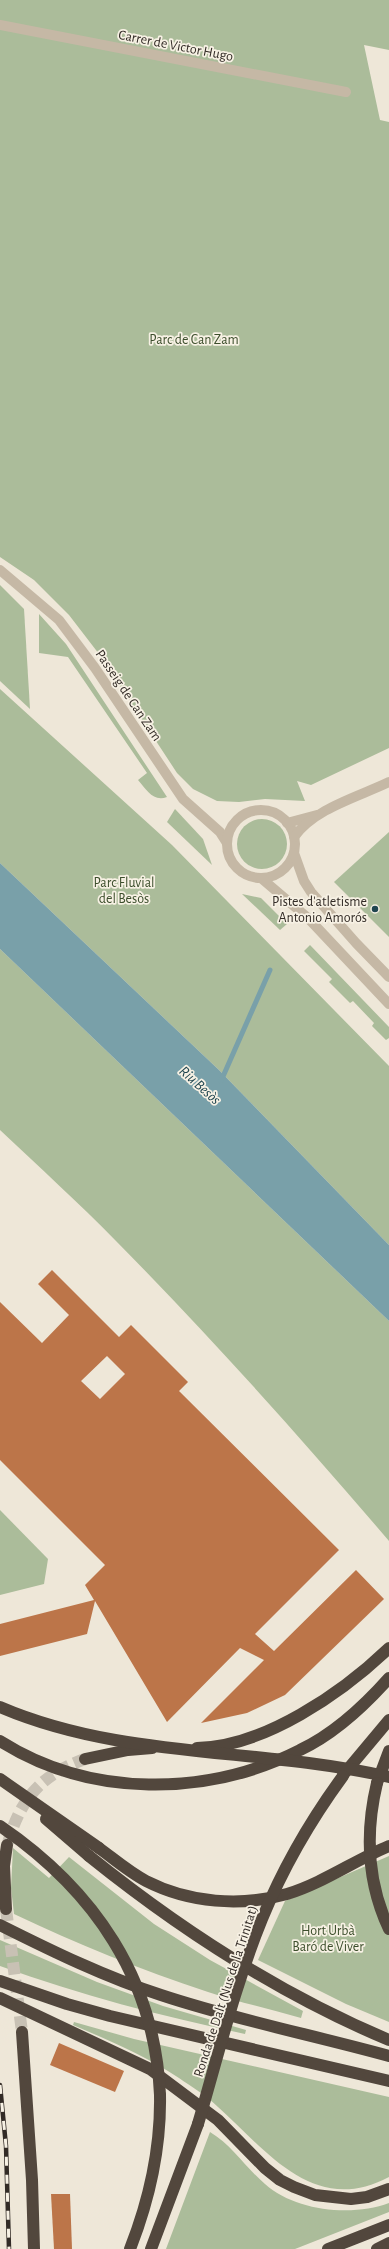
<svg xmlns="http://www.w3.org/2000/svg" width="389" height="2249" font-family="'Alegreya Sans',sans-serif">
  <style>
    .green { fill: #abbc9a }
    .water { fill: #79a0a9 }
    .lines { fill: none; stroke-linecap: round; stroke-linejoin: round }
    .stream { stroke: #79a0a9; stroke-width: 5 }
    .building { fill: #bc7549; fill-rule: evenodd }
    .highway-tunnel { stroke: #c8c1b4; stroke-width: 12; stroke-dasharray: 12 6; stroke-linecap: butt }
    .minor { stroke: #c5b8a5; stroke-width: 10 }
    .highway { stroke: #52473d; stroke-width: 12 }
    .rail-casing { stroke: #322b26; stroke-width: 4.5 }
    .rail { stroke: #f7f1e4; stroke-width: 3; stroke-dasharray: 9; stroke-linecap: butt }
    .highway-bridge { stroke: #52473d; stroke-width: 12 }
    .poi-dot { fill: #1f454f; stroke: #f7f1e4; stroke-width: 1.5 }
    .labels { text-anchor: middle; stroke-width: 3.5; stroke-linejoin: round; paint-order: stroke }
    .street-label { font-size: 14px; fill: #322b26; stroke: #f7f1e4 }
    .park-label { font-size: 14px; fill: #3c4e2c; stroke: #f7f1e4 }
    .poi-label { font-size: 14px; fill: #322b26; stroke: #f7f1e4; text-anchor: end }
    .water-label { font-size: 15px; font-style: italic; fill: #1f454f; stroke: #f7f1e4 }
  </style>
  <rect width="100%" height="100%" fill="#eee7d8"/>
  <g class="green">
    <path d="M0,0H389V50L364,45L380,120L389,122V748L311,785L297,781L305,801L265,799L239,802L217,801L193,789L177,773L99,654L69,615L34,580L0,557Z"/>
    <path d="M0,585L24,609L30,709L0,681Z"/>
    <path d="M39,614L66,644L167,797C153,802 147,790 138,780L147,773L68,657L39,653Z"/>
    <path d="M0,689L172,845L389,1066V1245L219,1070L0,863Z"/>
    <path d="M175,809L203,839L212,865L167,822Z"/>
    <circle cx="262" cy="844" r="25"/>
    <path d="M389,832V937L334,882Z"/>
    <path d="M242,894L261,898L287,924L280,930Z"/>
    <path d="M310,945L389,1027V1038L386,1040L372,1026L374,1023L353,1001L350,1003L329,982L332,979L304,951Z"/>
    <path d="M0,949L389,1321V1541C301,1438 211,1337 116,1241C79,1203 39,1167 0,1130Z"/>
    <path d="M0,1510L48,1559L44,1584L0,1595Z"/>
    <path d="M13,1848L49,1878L69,1857L154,1924L210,1960L303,2011L301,2018C270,2009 238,2002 208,1992C141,1970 77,1944 14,1914L11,1888Z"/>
    <path d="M389,1856V2022L346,2004L258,1960L285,1901Z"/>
    <path d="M0,1940L97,1982L163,2006L246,2030L245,2034C161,2016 80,1995 0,1966Z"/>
    <path d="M74,2022L134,2039L389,2097V2177C314,2217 267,2151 218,2107C207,2096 192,2087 179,2078C146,2056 110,2041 73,2025Z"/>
    <path d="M210,2132C232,2145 245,2167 265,2184C295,2211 352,2217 389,2203V2212L295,2249H166Z"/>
  </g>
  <path class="water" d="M0,863L219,1070L389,1245V1321L0,949Z"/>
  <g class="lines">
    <path class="stream" d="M221,1081L270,970"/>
  </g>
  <g class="building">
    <path d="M52,1270L119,1337L131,1325L188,1382L179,1391L339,1550L255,1634L274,1651L356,1570L384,1599L285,1695L247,1713L201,1723L264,1660L240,1648L167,1722L95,1601L87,1634L0,1656V1624L94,1600L85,1585L105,1565L0,1460V1302L42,1343L69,1315L38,1284ZM107,1356L125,1374L100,1399L81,1381Z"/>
    <path d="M59,2043L124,2071L115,2092L50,2065Z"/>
    <path d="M51,2194H70L72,2249H54Z"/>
  </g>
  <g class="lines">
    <g class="highway-tunnel">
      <path d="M8,1843C20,1799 42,1774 85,1759"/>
      <path d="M6,1909L22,2032"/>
    </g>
    <g class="minor">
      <path d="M0,25L346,92"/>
      <path d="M0,570L59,620L95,668L183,799L220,832L227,843"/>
      <circle cx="261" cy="844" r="34"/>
      <path d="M287,823L317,815"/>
      <path d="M294,837C315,808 358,797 389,782"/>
      <path d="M294,853L304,881L311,892L356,943L389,977"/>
      <path d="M261,878L308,918L389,1004"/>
    </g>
    <g class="highway">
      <path d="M0,1741C90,1798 207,1797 300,1750C334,1734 365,1705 389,1678"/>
      <path d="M197,1748C264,1747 342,1693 389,1648"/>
      <path d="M85,1759L128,1750L152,1748"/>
      <path d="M343,1775L389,1720"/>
      <path d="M377,1783L389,1751"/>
      <path d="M99,1848C114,1859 129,1872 146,1881C189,1903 241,1907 287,1894C323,1883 355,1860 389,1846"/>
      <path d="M89,1856C181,1930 279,1994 389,2040"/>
      <path d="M6,1909L4,1866L7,1845"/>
      <path d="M0,1925C52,1951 105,1977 161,1995C236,2020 313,2035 389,2056"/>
      <path d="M0,1981L67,2004L110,2016L389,2081"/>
      <path d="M0,1998L150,2069L218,2120L265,2168L280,2180L294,2187L315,2195L351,2199L367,2197L389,2189"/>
      <path d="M22,2032L32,2180L34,2249"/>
      <path d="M130,2249C150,2198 161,2149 160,2095"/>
      <path d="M151,2249L198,2124"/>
      <path d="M328,2249L389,2225"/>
      <path d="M377,2249L389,2243"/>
    </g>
    <g class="rail-casing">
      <path id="rail" d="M0,2085L6,2146L9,2249"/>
    </g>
    <use href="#rail" class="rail"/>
    <g class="highway-bridge">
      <path d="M0,1707C123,1760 261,1747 389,1777"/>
      <path d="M0,1779L99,1848"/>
      <path d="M377,1783C365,1833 367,1882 389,1929"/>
      <path d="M46,1819L89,1856"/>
      <path d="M0,1826C94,1890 155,1979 160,2095"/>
      <path d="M198,2124C218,2056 235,1985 262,1919C283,1868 310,1821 343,1776"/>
    </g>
  </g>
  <circle class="poi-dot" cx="375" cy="909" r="4"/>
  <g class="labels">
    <g class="street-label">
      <text transform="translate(176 45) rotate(11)" y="5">Carrer de Victor Hugo</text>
      <text transform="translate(129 695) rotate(56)" y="5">Passeig de Can Zam</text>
      <text transform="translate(225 1991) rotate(-72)" y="5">Ronda de Dalt (Nus de la Trinitat)</text>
    </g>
    <g class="park-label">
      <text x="194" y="344">Parc de Can Zam</text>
      <text x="124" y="887">Parc Fluvial<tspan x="124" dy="16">del Besòs</tspan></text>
      <text x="328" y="1935">Hort Urbà<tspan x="328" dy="16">Baró de Viver</tspan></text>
    </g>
    <g class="poi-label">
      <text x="367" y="906">Pistes d'atletisme<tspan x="367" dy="16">Antonio Amorós</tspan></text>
    </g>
    <g class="water-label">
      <text transform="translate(200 1085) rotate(42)" y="5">Riu Besòs</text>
    </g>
  </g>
</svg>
